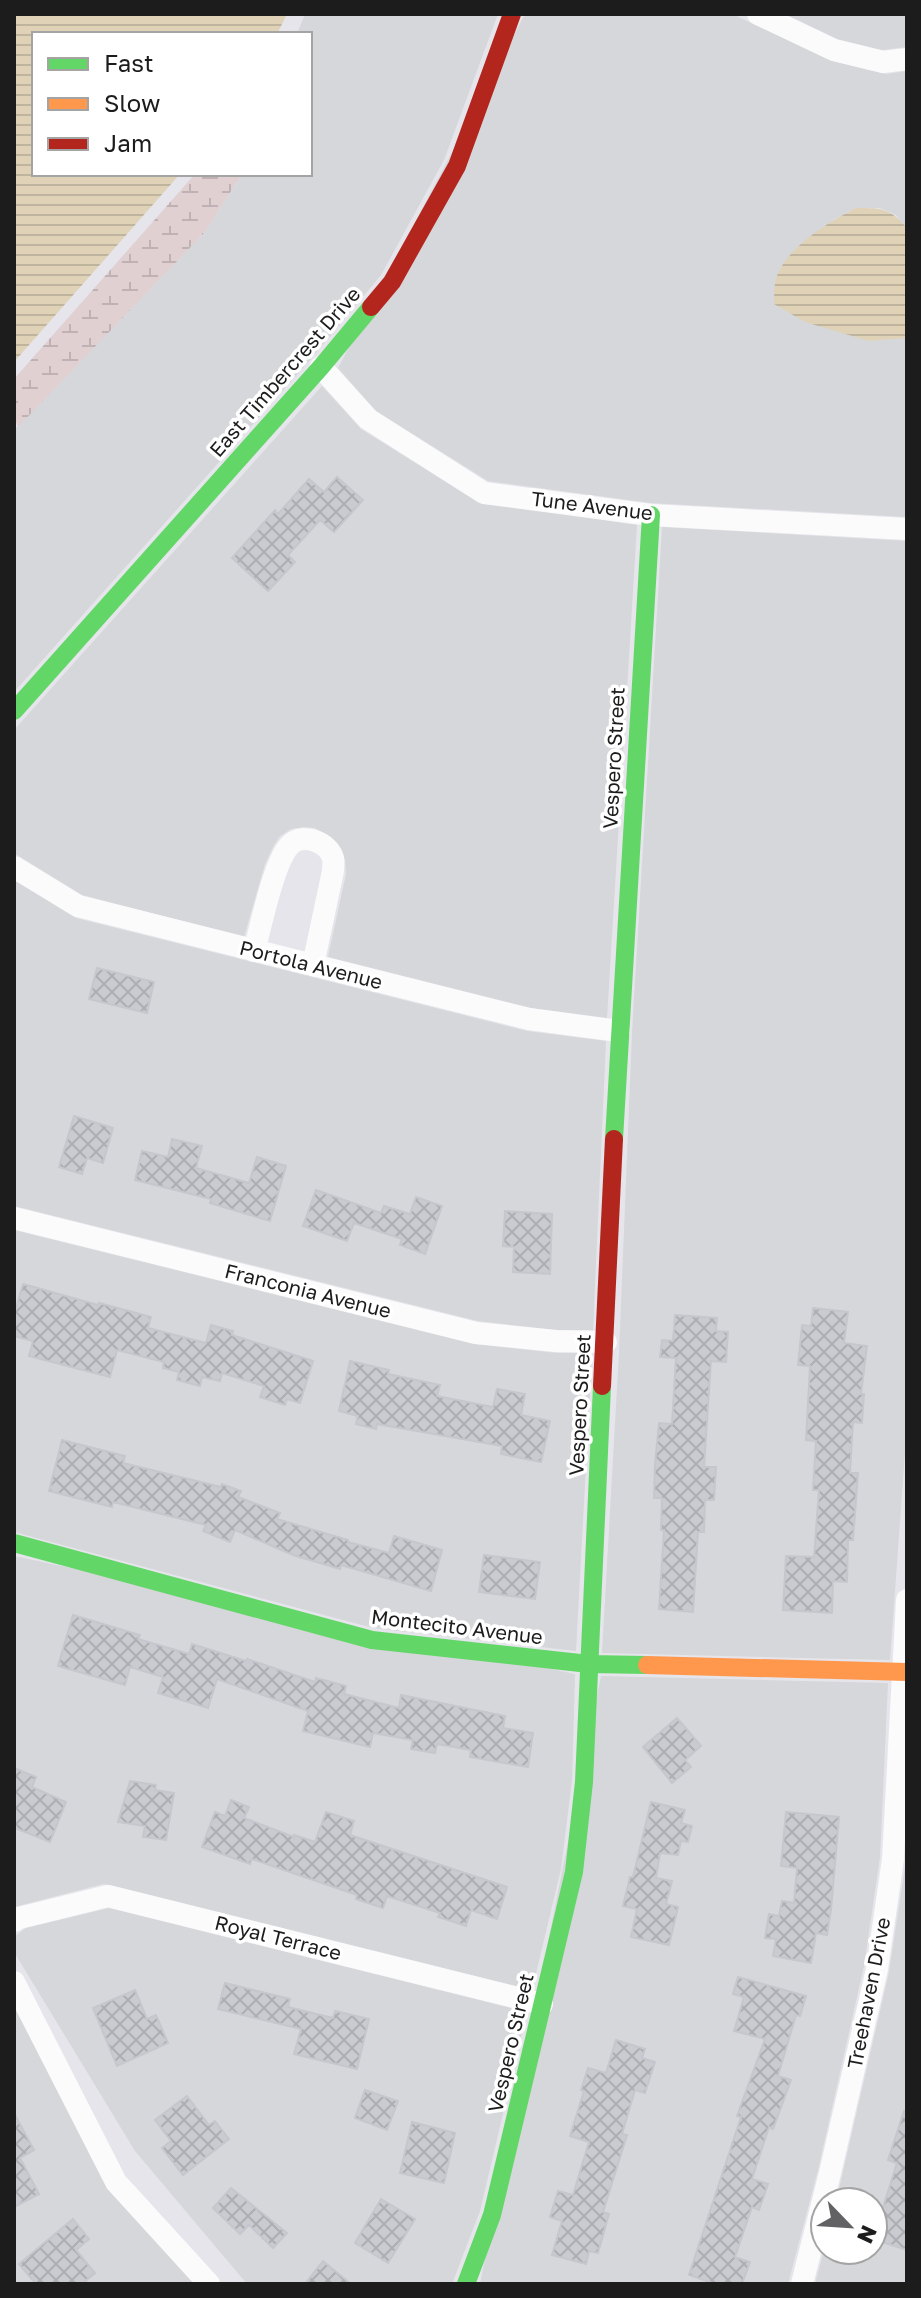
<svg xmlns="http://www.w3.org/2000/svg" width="921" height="2298" font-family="'Golos Text',sans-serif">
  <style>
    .residential { fill: #d6d7da }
    .wetland { fill: url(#wetland-marsh) }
    .water { fill: url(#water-rules) }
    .building { fill: url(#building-cross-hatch); stroke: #c6c7ce; stroke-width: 2 }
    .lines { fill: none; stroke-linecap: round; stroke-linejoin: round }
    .street { stroke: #fbfbfc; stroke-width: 22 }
    .fast { stroke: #63d668; stroke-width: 18 }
    .slow { stroke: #ff974d; stroke-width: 18 }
    .jam { stroke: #b3261e; stroke-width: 18 }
    .labels { text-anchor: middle; stroke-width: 7; stroke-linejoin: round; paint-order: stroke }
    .street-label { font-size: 20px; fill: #1c1c1c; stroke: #fff }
  </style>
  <defs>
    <pattern id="wetland-marsh" width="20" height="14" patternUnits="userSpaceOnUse" patternTransform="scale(2)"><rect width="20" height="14" fill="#e0d0d2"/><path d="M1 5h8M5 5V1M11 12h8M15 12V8" fill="none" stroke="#c0b2b4"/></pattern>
    <pattern id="water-rules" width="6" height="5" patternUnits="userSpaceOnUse" patternTransform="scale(2)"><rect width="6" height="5" fill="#dfd2b7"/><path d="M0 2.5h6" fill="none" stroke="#bfb49d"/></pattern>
    <pattern id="building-cross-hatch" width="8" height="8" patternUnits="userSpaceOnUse" patternTransform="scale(2)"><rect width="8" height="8" fill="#cacbd0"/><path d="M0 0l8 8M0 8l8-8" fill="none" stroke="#adaeb2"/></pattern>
  </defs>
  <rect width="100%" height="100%" fill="#e5e5eb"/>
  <g class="residential">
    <path d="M305,14H498L444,160L381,275L312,358L14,692V430L205,232L242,174H310V34H297Z"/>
    <path d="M525,14H732L832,61L886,74L907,71V230L896,215L880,208H856L835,219L791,255L775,304L869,341L907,337V517L651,503L488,481L376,411L338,368Z"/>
    <path d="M785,14H907V47L882,50L837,39Z"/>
    <path d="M322,386L361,429L478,502L637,525L607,1018L531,1008L328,957L346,874L345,859L336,842L315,828L304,827L291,829L280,836L274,845L265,864L244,937L82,895L14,853V730Z"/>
    <path d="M662,527L907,541V1425L890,1660L602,1653L619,1353L632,1033Z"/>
    <path d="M14,880L76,918L527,1031L606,1041L593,1330H556L478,1321L14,1206Z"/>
    <path d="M14,1230L474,1344L557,1353H592L576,1651L373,1628L14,1532Z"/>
    <path d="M14,1556L575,1674L572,1780L561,1869L532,1990L110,1885L103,1884L14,1907Z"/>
    <path d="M601,1676L888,1683L880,1857L864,1966L818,2170L788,2284H480Z"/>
    <path d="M907,1835V2284H815L825,2246V2250H873V2202H836L889,1972L906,1860Z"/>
    <path d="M109,1908L527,2012L480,2211L452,2284H247L135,2151L14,1952V1937L26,1928Z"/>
    <path d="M14,1998L114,2162L217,2284H14Z"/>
  </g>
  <path class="wetland" d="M195,174H242L205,232L18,427L14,417V379Z"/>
  <g class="water">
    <path d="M14,14H287L277,34H34V174H180L14,362Z"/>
    <path d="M856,208C881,208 890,208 906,227V338L869,341L805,322L774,304C774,294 774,282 778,273C791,245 830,221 856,208Z"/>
  </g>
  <g class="building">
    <path d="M337,477L363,500L334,532L320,520L288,555L295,562L268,591L232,558L275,510L278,514L309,479L324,492Z"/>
    <path d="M97,968L154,982L147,1013L89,999Z"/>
    <path d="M74,1116L113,1128L103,1163L87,1158L82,1174L59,1167Z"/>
    <path d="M172,1139L202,1146L196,1168L249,1183L257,1157L286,1166L270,1221L210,1203L211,1199L135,1180L142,1151L168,1157Z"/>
    <path d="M316,1190L381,1213L384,1206L410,1214L416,1197L442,1206L425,1254L400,1245L402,1239L354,1223L347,1241L303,1226Z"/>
    <path d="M505,1211L552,1214L550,1274L513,1272L514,1247L503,1246Z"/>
    <path d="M23,1284L98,1305L99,1303L151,1317L148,1328L206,1343L211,1325L233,1331L232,1335L313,1361L300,1403L287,1399L285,1405L260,1397L264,1386L222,1373L220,1381L202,1377L200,1386L177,1380L179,1372L163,1368L164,1362L117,1350L110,1377L29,1356L33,1341L14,1336V1315Z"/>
    <path d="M813,1308L848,1312L844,1343L867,1346L861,1394H864L862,1423L853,1422L850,1473H858L853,1540H848L847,1582L833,1581L832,1613L783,1610L786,1556L814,1557L819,1490H813L816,1441L806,1440L810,1366L798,1365L802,1325L811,1326Z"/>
    <path d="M675,1315L717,1318L716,1331L728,1332L726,1362L711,1361L704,1467H716L714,1500H705L704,1532H698L693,1612L659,1609L664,1530H661L662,1498H654L655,1464L659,1423L672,1424L676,1358L660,1357L662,1340L673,1341Z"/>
    <path d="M350,1361L389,1370L388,1374L440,1385L437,1396L493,1407L497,1389L525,1394L521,1415L550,1421L541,1462L501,1454L502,1446L377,1424L376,1429L356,1424L358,1416L339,1411Z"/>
    <path d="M62,1440L125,1456L123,1463L221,1487L222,1484L241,1491L238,1497L280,1513L277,1519L348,1540V1542L389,1553L394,1536L442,1550L431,1591L341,1565L340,1569L293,1555L235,1530L230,1542L203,1531L206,1525L113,1502L112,1507L49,1491Z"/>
    <path d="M484,1555L540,1562L535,1599L479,1592Z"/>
    <path d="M73,1615L140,1635L138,1639L189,1654L192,1644L246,1661L247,1659L315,1682L316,1678L346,1686L344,1694L399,1708L401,1695L505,1716L503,1728L533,1733L528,1767L470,1757L471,1750L437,1744L435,1753L411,1749L413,1740L373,1733L370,1747L303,1731L308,1711L217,1679L208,1708L158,1693L163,1677L130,1667L125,1685L58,1666Z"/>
    <path d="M677,1718L701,1746L685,1760L691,1767L672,1783L643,1747Z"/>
    <path d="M14,1768L36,1777L32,1787L66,1802L50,1842L15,1828L14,1830Z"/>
    <path d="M130,1781L156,1785L155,1790L174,1793L166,1840L143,1837L145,1826L118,1822Z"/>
    <path d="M231,1800L249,1807L244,1818L294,1837V1835L315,1842L326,1812L354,1821L350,1835L507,1887L497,1919L471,1910L466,1926L438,1917L440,1913L387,1896L383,1908L356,1899L357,1895L252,1859L250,1864L202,1847L215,1812L225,1816Z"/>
    <path d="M651,1802L685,1810L681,1823L692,1826L688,1842L681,1841L678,1855L660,1853L656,1878L672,1881L666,1904L678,1907L669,1945L631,1937L637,1909L623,1906L630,1877H633Z"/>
    <path d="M786,1812L839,1817L831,1910L827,1935L816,1933L811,1963L773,1956L776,1939L765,1938L769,1914L779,1916L782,1901L794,1903L797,1868L781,1866Z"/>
    <path d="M738,1977L806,1996L800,2016L796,2015L778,2076L791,2080L773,2129L769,2127L752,2179L768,2184L759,2210L752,2207L735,2257L750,2262L742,2284H715L689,2275L741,2117L737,2116L765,2039L734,2031L744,1997L733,1994Z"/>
    <path d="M225,1983L290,1999L288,2007L333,2018L335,2011L369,2019L357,2069L294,2054L301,2029L218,2009Z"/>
    <path d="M135,1990L147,2019L156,2015L168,2043L117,2066L93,2008Z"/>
    <path d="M616,2040L645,2049L642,2058L655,2062L645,2093L635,2090L622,2134L627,2135L603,2212L609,2214L598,2253L589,2251L586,2264L552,2255L562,2221L550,2217L558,2191L573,2195L589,2142L570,2136L584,2091L581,2090L588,2068L606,2073Z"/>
    <path d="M365,2090L398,2101L387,2130L355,2118Z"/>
    <path d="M187,2096L209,2125L215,2121L229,2139L183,2175L162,2148L171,2141L155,2120Z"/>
    <path d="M904,2111L907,2112V2250L873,2239L897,2163L888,2160Z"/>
    <path d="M14,2113L34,2150L20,2158L39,2194L14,2207Z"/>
    <path d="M412,2122L455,2133L444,2183L400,2173Z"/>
    <path d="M231,2188L287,2233L273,2248L249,2225L240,2234L213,2208Z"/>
    <path d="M381,2199L415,2219L388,2263L355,2243Z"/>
    <path d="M73,2219L89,2239L76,2250L95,2273L82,2284H36L19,2264Z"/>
    <path d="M323,2261L351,2284H305Z"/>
  </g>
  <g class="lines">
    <g class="street">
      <path d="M758,14L834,50L883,62L907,59"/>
      <path d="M321,367L368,419L484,493L651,515L907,529"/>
      <path d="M14,867L78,906L529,1019L619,1031"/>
      <path d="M254,951C261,927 274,859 291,844C304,833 328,842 333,858C334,862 333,867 333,871L313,965"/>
      <path d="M14,1218L476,1333L556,1341L606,1342"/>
      <path d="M14,1921L19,1918L108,1896L542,2004"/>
      <path d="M14,1982L116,2182L209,2284"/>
      <path d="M802,2284L830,2173L877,1969L893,1859L907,1600"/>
    </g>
    <g class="fast">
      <path d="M14,711L321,367L371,307"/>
      <path d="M614,1139L651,515"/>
      <path d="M14,1543L372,1640L589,1664L647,1665"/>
      <path d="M466,2284L492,2215L574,1872L584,1782L602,1386"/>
    </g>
    <path class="slow" d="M647,1665L907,1672"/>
    <g class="jam">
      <path d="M371,307L392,282L457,166L512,14"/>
      <path d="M602,1386L614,1139"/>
    </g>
  </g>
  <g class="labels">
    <g class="street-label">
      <text transform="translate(285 372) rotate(-49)" y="7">East Timbercrest Drive</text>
      <text transform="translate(592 506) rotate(7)" y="7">Tune Avenue</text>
      <text transform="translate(614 758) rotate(-87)" y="7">Vespero Street</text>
      <text transform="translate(311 965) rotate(14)" y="7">Portola Avenue</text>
      <text transform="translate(308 1291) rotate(14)" y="7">Franconia Avenue</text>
      <text transform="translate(580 1405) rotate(-87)" y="7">Vespero Street</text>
      <text transform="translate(457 1627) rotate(7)" y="7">Montecito Avenue</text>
      <text transform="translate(278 1938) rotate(14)" y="7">Royal Terrace</text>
      <text transform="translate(869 1993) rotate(-79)" y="7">Treehaven Drive</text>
      <text transform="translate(511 2043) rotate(-77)" y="7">Vespero Street</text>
    </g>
  </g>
  <rect width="921" height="2298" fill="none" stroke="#1c1c1c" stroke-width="32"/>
  <rect x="32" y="32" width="280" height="144" fill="#ffffff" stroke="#a4a4a4" stroke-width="2"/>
  <rect x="48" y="58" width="40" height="12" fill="#63d668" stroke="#a4a4a4" stroke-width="2"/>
  <text x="104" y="72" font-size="24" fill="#1c1c1c">Fast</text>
  <rect x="48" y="98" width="40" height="12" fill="#ff974d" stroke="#a4a4a4" stroke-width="2"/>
  <text x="104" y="112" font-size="24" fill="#1c1c1c">Slow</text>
  <rect x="48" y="138" width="40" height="12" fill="#b3261e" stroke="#a4a4a4" stroke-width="2"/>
  <text x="104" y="152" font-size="24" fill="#1c1c1c">Jam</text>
  <g transform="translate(849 2226) rotate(115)"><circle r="38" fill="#ffffff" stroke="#a4a4a4" stroke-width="2"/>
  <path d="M0-6L14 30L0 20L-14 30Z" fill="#626264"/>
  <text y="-12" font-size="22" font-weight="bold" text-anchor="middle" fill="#1c1c1c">N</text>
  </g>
</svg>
